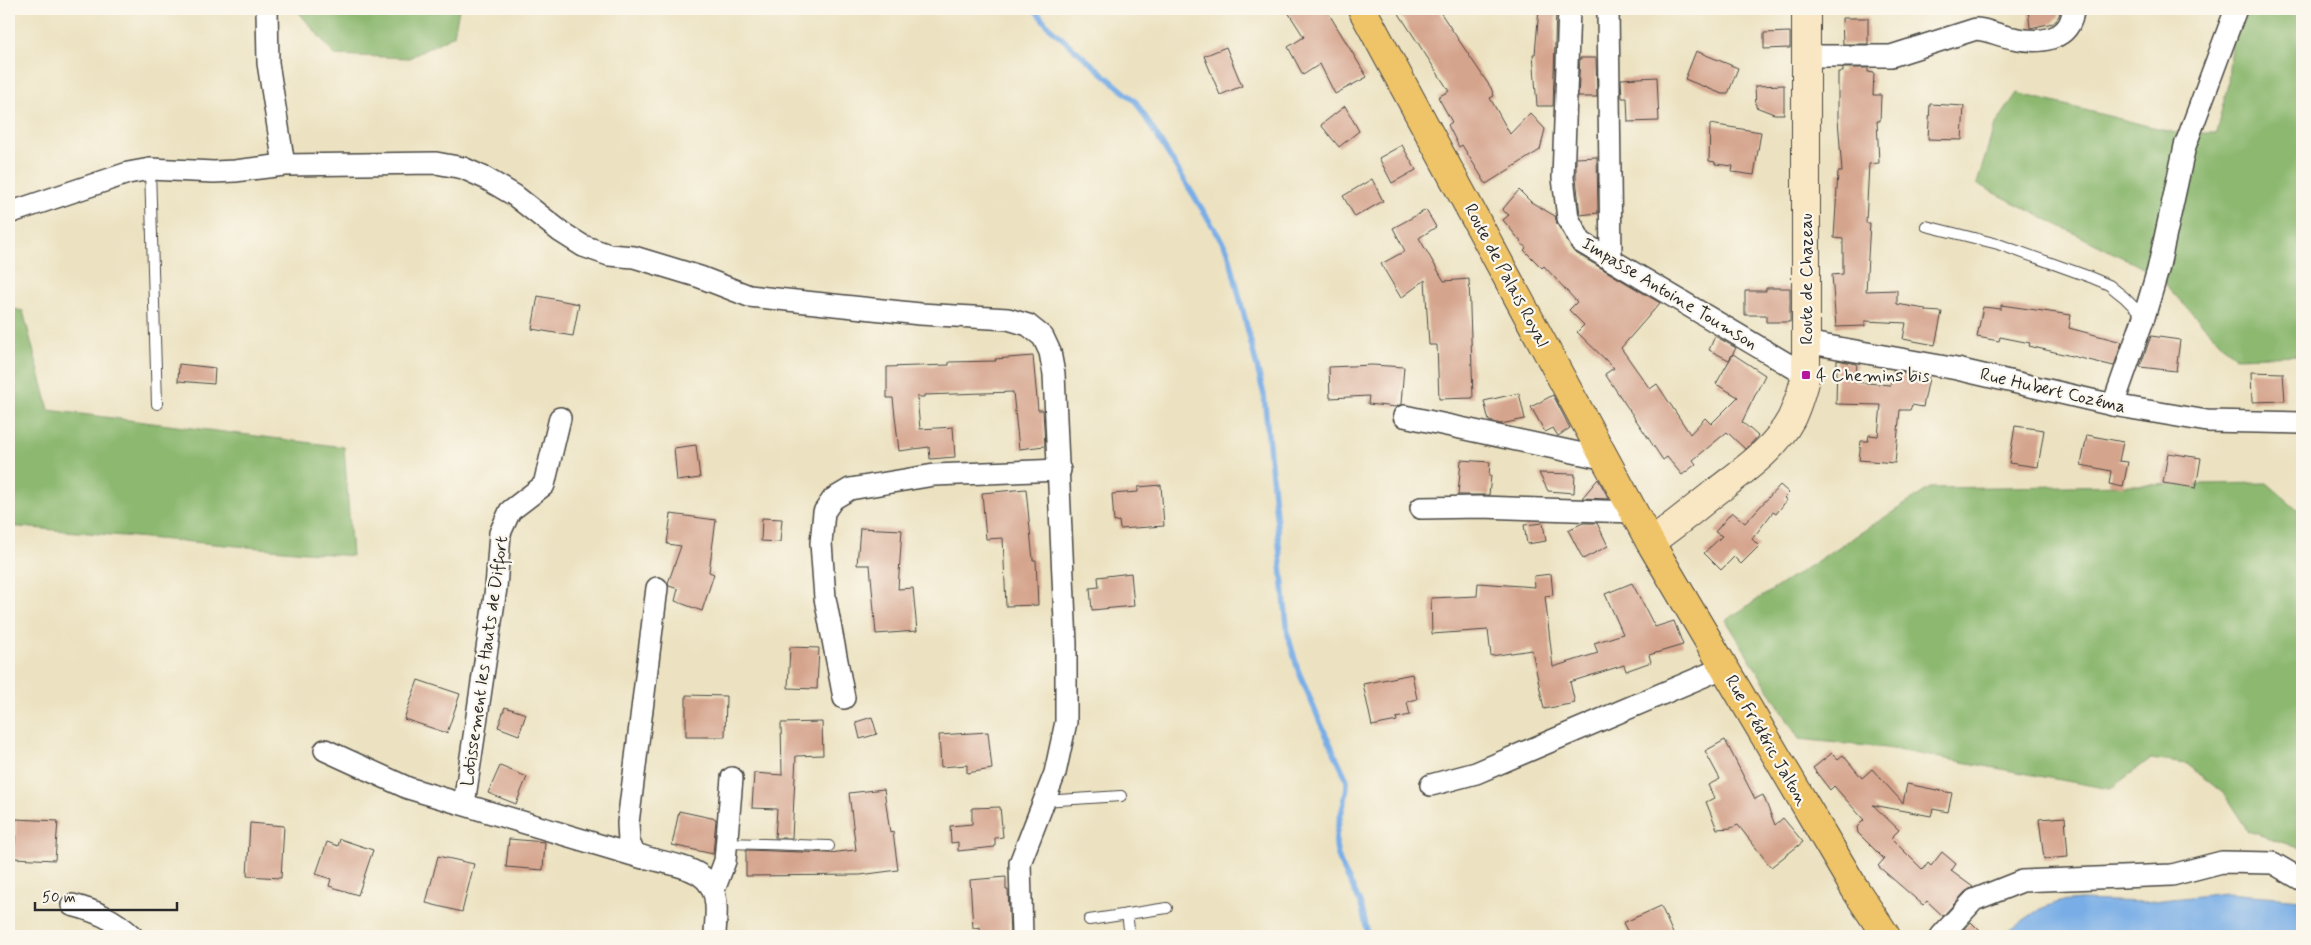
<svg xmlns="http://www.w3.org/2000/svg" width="2311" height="945" font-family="Mynerve,sans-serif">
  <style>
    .forest { fill: #8cb870; stroke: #5c724e }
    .water { fill: #78ade6; stroke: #526c88 }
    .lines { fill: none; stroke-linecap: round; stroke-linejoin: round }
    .stream { stroke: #78ade6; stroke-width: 5.5 }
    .building { fill: #d5a48d }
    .lane-casing { stroke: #484642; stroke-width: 12 }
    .street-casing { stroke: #484642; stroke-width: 24 }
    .secondary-casing { stroke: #484642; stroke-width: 30 }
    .primary-casing { stroke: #484642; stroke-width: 30 }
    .lane { stroke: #fff; stroke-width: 10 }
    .street { stroke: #fff; stroke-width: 21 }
    .secondary { stroke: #f9e7c3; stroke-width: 28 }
    .primary { stroke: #efc469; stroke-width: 28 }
    .poi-dot { fill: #b5179e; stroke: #fbf7ec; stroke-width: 2 }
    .labels { text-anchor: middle; stroke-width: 4.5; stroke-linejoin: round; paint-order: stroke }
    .street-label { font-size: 18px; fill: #2b2b2b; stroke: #fbf7ec }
    .poi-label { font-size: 18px; fill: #2b2b2b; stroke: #fbf7ec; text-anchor: start }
  </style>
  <rect width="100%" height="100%" fill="#fbf7ec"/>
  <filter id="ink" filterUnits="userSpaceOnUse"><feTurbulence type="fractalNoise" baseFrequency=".02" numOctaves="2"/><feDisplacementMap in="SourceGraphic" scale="10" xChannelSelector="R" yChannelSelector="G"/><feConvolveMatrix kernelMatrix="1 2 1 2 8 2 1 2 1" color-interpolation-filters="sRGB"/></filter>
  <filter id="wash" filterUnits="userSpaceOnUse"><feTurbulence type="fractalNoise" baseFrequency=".0096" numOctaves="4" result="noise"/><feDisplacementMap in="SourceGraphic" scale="20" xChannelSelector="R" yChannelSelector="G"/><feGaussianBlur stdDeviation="1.12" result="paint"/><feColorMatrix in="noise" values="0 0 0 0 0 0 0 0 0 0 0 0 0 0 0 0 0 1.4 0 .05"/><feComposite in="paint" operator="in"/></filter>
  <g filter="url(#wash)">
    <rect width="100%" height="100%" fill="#ece2c1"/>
    <g class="forest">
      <path d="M296,9H459L454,35L409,58L335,55Z"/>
      <path d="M2242,9H2302V355L2234,357L2155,274L1977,184L1994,127L2017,93L2176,133H2216L2228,84L2231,40Z"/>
      <path d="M9,308L23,311L49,410L344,447L352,556L9,526Z"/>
      <path d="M2267,483L2302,513V849L2248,831L2224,794L2187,764L2150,759L2110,789L1886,748L1799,739L1726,620L1930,488Z"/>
    </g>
    <path class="water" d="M2226,893L2302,899V936H2000L2040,909L2059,902L2080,900L2145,902Z"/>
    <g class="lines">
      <path class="stream" d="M1034,9L1050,28L1136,102L1228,251L1264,395L1288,635L1298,670L1320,722L1347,780C1348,800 1338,817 1336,837C1334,863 1353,882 1361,906C1364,915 1366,926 1368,936"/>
    </g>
    <g id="blocks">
      <g class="building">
        <path d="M1286,9H1326L1367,77L1335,94L1320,64L1303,75L1288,47L1304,37Z"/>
        <path d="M1396,9H1438L1491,88L1494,96L1490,98L1510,134L1530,113L1545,129L1540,150L1486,184L1462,145L1459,147L1448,125L1452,122L1438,97L1449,91Z"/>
        <path d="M1539,9H1556L1553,106H1537L1533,54H1535Z"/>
        <path d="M2028,9H2060L2059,16L2053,23L2030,28Z"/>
        <path d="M1842,18H1868V44H1843Z"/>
        <path d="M1790,32V48L1764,49V33Z"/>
        <path d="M1226,47L1242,86L1220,95L1204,56Z"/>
        <path d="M1696,51L1738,68L1728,94H1722L1685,79Z"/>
        <path d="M1580,58H1596L1597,97H1578Z"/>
        <path d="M1843,68H1868V72L1874,73L1873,95H1881L1880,121H1877L1879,163L1869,164L1866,223H1870L1866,291L1897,290V304L1925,309V311L1942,312L1935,345L1903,339L1906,323L1865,321V326L1836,327L1832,275L1843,274V239L1834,238L1838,172H1842L1838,119V72H1843Z"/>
        <path d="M1657,77L1659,121L1628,122L1627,98H1622L1621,79Z"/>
        <path d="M1784,85V114H1774L1756,107L1755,86Z"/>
        <path d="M1930,104L1964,106L1962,140L1928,139Z"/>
        <path d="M1345,106L1359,131L1339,147L1321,125Z"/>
        <path d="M1710,124L1761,132L1754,175L1732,172L1733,166L1715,164V162L1709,161Z"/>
        <path d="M1402,145L1416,170L1392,183L1379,158Z"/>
        <path d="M1597,157L1598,213L1580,215L1576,177V158Z"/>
        <path d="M1372,179L1383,201L1355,217L1343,196Z"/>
        <path d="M1519,190L1531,202L1555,216L1557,224L1574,252L1660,303L1621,348L1650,389L1657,384L1690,434L1705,418L1711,424L1738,397L1716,384L1733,354L1765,375L1742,422L1758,436L1748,447L1745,449L1727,432L1693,460L1696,464L1682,475L1667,457L1663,460L1605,374L1614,368L1577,332L1584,325L1569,310L1577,302L1544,266L1542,268L1524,250L1526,248L1503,220L1509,215L1502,210Z"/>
        <path d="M1426,210L1436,227L1419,238L1444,281L1469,279L1473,398L1439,399L1437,345H1429L1425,280L1401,298L1381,264L1405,251L1393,228Z"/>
        <path d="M1766,288H1790V322H1766V315H1745V291H1766Z"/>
        <path d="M538,296L579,304L573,336L532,329Z"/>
        <path d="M2001,305L2071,315L2069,328L2122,342L2114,366L2029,346L2030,343L2000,337L1999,341L1977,337L1983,307L2001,309Z"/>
        <path d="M1715,336L1736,348L1729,360L1709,350Z"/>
        <path d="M2151,336L2180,340L2176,371L2140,367Z"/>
        <path d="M1033,356L1038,410H1043L1045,446L1019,449L1013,392L924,395V397H917L920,429L953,427L955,457L930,459L929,447L899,451L893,398H887V367L949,365V362L996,361L995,359Z"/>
        <path d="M1837,360L1857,364L1855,382L1890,385L1894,370L1929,378L1923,407L1912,405L1910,410H1900L1895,463L1859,460L1861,441H1868L1869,435L1878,436L1881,405L1836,404Z"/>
        <path d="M179,364L215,368L214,384L178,381Z"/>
        <path d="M1372,365L1404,367L1401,404L1396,407L1368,404L1369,396L1330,398L1329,367Z"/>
        <path d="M2251,372L2283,373L2285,401L2252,402Z"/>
        <path d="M1519,393L1525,419L1501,424L1489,421L1484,401Z"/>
        <path d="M1553,395L1570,428L1558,436L1553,428L1545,432L1531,407Z"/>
        <path d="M2015,426L2044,430L2038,467L2009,463Z"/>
        <path d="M2087,435L2123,442L2119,461L2128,462L2123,487L2109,484L2111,471L2081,465Z"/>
        <path d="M696,445L700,478L677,481L674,448Z"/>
        <path d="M2168,453L2201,458L2196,488L2163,483Z"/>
        <path d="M1461,460L1490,462L1489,476H1491L1489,495H1458Z"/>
        <path d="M1539,473L1575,474L1574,493L1548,491Z"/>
        <path d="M1598,479L1609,499L1582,498Z"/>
        <path d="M1161,485L1164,526L1120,529L1119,521L1114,522L1112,494L1138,492V487Z"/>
        <path d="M1780,485L1789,493L1784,498L1787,500L1776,514L1773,512L1752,539L1759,546L1741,564L1734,557L1721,570L1704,553L1722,536L1715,532L1732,512L1745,523Z"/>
        <path d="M1026,489L1033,560H1036L1038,605L1006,606L1003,538L986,539L982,493Z"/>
        <path d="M671,514L716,520L709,572L714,574L702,611L675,601L678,589L669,586L668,583L681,546L667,544Z"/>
        <path d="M762,518L782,519L780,542L761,541Z"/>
        <path d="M1543,523L1546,541L1527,544L1524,525Z"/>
        <path d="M1583,523H1597L1608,546L1583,559L1568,530Z"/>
        <path d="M860,528L902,530L898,589L913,588L917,631L876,634L870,565H857Z"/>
        <path d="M1131,573L1134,606L1092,610L1090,588L1099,587L1098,577Z"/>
        <path d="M1551,574L1553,595L1545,596L1553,667L1598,653L1594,643L1623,634L1605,594L1632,583L1655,627L1674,621L1683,645L1649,655L1651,662L1626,671L1624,665L1570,682L1575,703L1544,709L1532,650L1491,656L1488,630L1432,634L1431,598L1477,596L1478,583L1535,587L1534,576Z"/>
        <path d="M790,647L819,648L817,689L788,688Z"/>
        <path d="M1412,674L1417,699L1407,702L1410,715L1396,718L1397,721L1372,726L1363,684Z"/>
        <path d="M418,680L460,694L447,733L404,719Z"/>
        <path d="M686,695L726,696L725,737H686Z"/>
        <path d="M505,707L526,714L519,735L498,727Z"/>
        <path d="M872,717L877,734L860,739L856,722Z"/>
        <path d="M822,722L823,755L796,756L792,838H775L777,809L752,808L754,773L782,775L781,723Z"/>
        <path d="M988,732L992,769L967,773V765L941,767L939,735Z"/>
        <path d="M1725,740L1755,799L1763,795L1775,825L1783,818L1803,842L1771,867L1738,825L1731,828L1717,829L1706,802L1714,798L1708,785L1720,779L1705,751Z"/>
        <path d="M1832,753L1838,759L1843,755L1862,778L1872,769L1903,803L1907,784L1952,793L1948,812L1933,809L1931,816L1873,805L1899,830L1891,838L1923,870L1928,863L1931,866L1942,852L1956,864L1951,871L1973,887L1965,892L1943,916L1927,901L1923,905L1878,866L1884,859L1858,833L1857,827L1864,820L1834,786L1830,790L1813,768Z"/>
        <path d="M500,766L527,777L516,804L488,793Z"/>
        <path d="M884,789L890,833L893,832L898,870L860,875L746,876V850L829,853L856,850L849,793Z"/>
        <path d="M1000,807L1003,837L995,838V847L958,851V842L951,843L950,826L972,824V808Z"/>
        <path d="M679,811L716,819L713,854L672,845Z"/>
        <path d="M2065,817L2068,857L2044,859L2039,819Z"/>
        <path d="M16,819L58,821L55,860L14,858Z"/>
        <path d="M250,823L284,826L281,878L247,876Z"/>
        <path d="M340,839L373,850L358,895L329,886L331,879L316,874L327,842L338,846Z"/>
        <path d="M509,839L545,842L543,870L506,867Z"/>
        <path d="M438,856L474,864L462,912L426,903Z"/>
        <path d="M1006,877V890H1008L1010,936H980V927L973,928L970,880Z"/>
        <path d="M1661,906L1674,936H1630L1623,923Z"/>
        <path d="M1971,922L1985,936H1964L1961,933Z"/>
      </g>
    </g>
  </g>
  <g filter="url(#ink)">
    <use href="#blocks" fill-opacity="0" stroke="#484642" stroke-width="1"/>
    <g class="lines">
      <g class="lane-casing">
        <g id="lane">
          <path d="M150,169L157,404"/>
          <path d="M1926,226L1998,244L2090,277L2109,285L2124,297L2144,317"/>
          <path d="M1043,801L1121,796"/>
          <path d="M727,843L829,846"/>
          <path d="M1127,914L1130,936"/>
          <path d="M1089,920L1167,908"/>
        </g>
      </g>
      <g class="street-casing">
        <g id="street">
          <path d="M267,9L268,63L284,165"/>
          <path d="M1569,9L1563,178L1568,218L1581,242L1806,375"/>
          <path d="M1608,9L1611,260"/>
          <path d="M1807,56H1891L1976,29C1989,30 2000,36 2013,38C2039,44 2072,41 2073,9"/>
          <path d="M9,213L128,173L150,169L214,172L235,171L284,165L436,163L463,168L485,178L514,195L561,232L583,246L609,255L634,257L700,277L749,296L920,314L1008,319L1028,325L1043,337L1050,352L1054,374L1066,644V722L1055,773L1020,863L1022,936"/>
          <path d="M1805,342L1957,369L2113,405L2207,421L2302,423"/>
          <path d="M2113,405L2144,317L2158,270L2185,146L2236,9"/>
          <path d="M1404,416L1606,459"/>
          <path d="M1421,508L1481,507L1634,512"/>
          <path d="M657,588L628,823L629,842L634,853C663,867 714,861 716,905C717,915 715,926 715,936"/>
          <path d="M844,698L825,598L821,543L824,512L833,499L850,489L934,475L1060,470"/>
          <path d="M325,750L408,788L643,858"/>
          <path d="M1431,785L1476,773L1725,667"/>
          <path d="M464,804L496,588L500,533L510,511L544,485L560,418"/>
          <path d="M714,890L725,861L732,778"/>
          <path d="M72,905C96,911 114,919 132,936"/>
          <path d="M1941,936L1974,900L2022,881L2172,875L2222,862L2273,863L2302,880"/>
        </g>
      </g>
      <g class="secondary-casing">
        <path id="secondary" d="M1650,542C1674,526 1695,508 1717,491C1744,470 1775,449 1791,419C1798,405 1802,390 1806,375V9"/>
      </g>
      <g class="primary-casing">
        <path id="primary" d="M1362,9L1650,542L1855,889L1886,936"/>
      </g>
      <use href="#lane" class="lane"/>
      <use href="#street" class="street"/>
      <use href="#secondary" class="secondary"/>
      <use href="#primary" class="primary"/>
    </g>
  </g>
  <rect class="poi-dot" x="1801" y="370" width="10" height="10" rx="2.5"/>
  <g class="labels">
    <g class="street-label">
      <text transform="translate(1507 275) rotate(62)" y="6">Route de Palais Royal</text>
      <text transform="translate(1806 279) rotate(-90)" y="6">Route de Chazeau</text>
      <text transform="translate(1670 293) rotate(31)" y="6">Impasse Antoine Toumson</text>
      <text transform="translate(2053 390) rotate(13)" y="6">Rue Hubert Cozéma</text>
      <text transform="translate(484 661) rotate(-82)" y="6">Lotissement les Hauts de Diffort</text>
      <text transform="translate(1767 740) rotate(60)" y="6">Rue Frédéric Jalton</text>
    </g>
    <g class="poi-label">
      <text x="1816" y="381">4 Chemins bis</text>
    </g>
  </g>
  <rect width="2311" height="945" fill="none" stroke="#fbf7ec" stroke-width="30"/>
  <path d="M35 902v8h142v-8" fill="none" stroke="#2b2b2b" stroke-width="2.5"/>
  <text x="42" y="902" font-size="15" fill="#2b2b2b" stroke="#fbf7ec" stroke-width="4" paint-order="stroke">50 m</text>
</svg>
